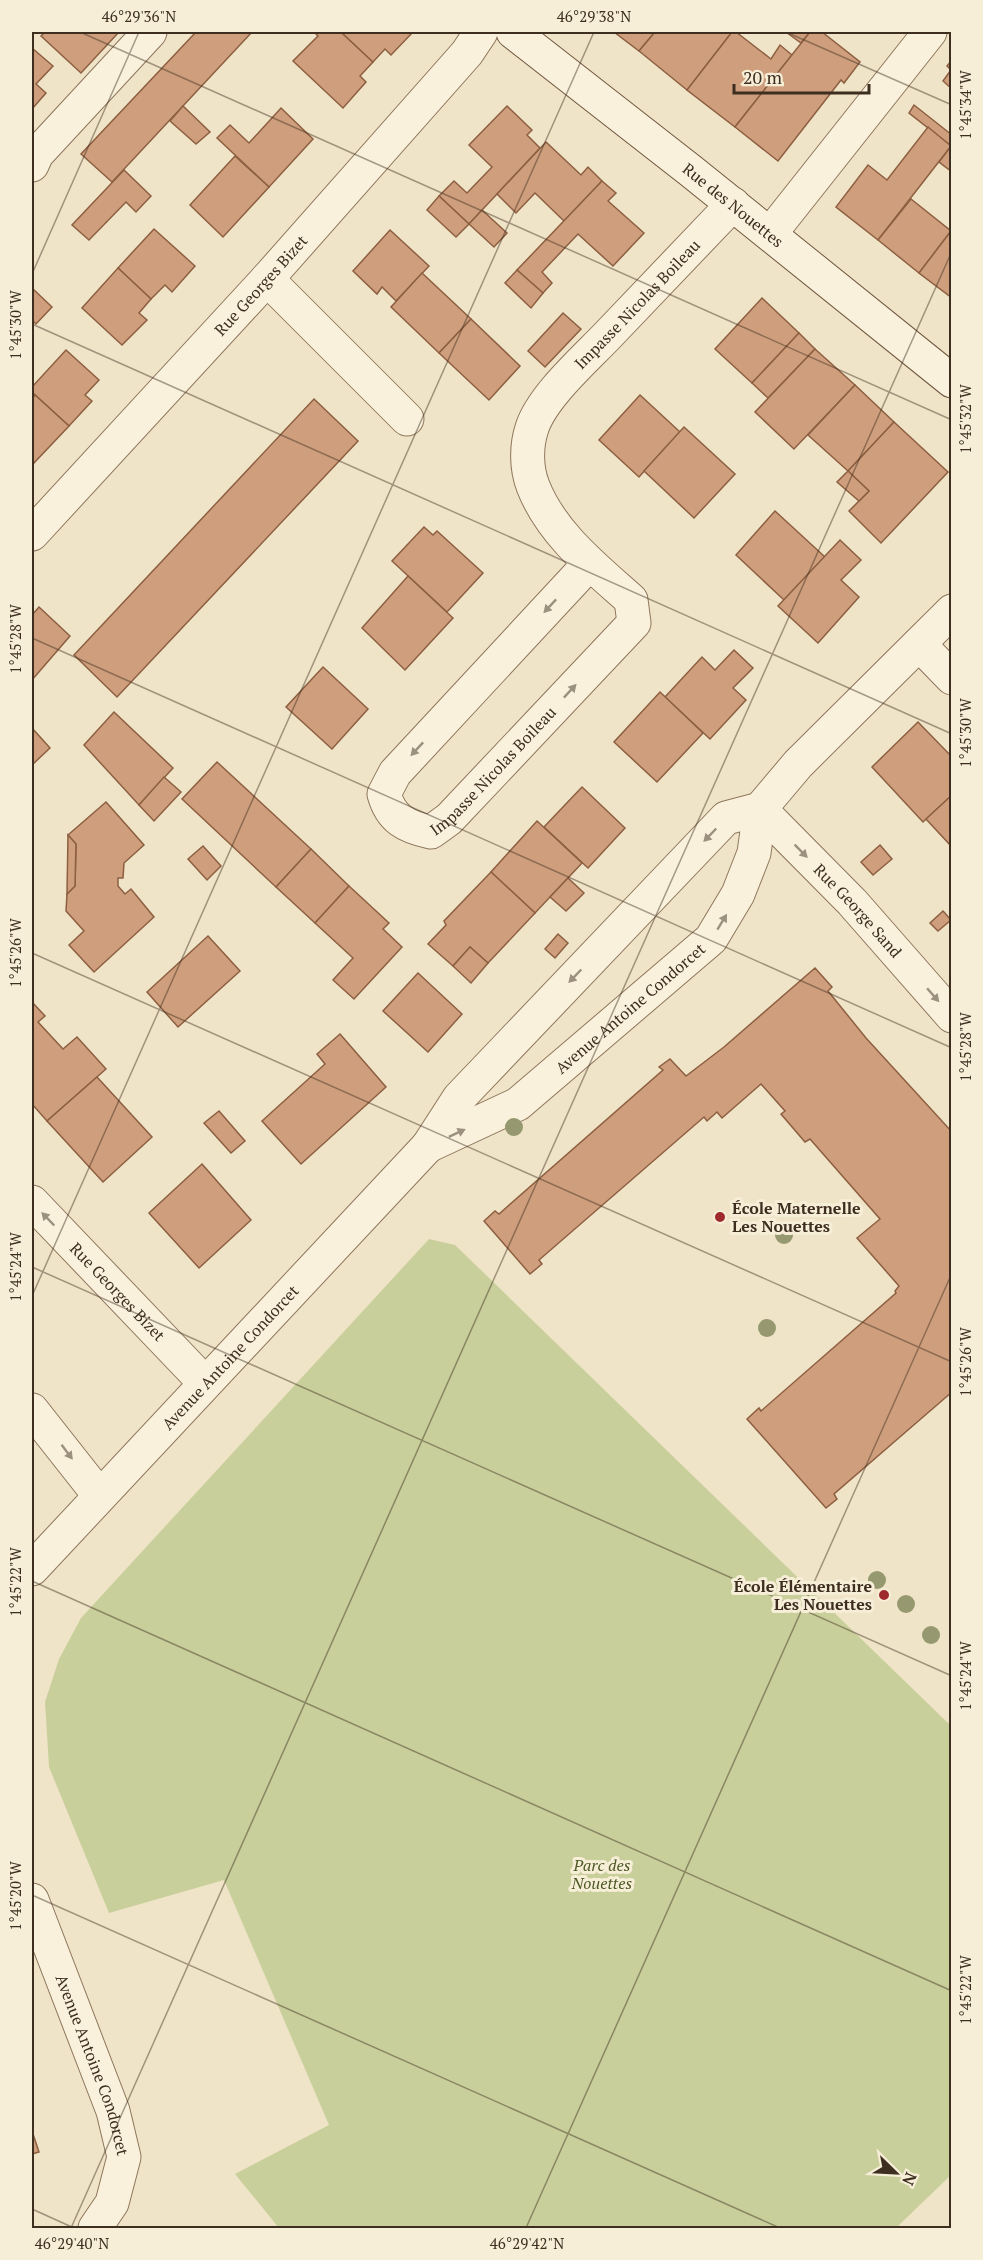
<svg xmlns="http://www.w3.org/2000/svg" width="983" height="2260" font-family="'PT Serif',serif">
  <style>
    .green { fill: #c9cf9b }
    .building { fill: #cf9f7d; stroke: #8d5f41; stroke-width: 1.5 }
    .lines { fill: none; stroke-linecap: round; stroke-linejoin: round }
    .street-casing { stroke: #8d765c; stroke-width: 35 }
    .secondary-casing { stroke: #6f573f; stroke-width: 35 }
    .street { stroke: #faf1dc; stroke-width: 33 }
    .secondary { stroke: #faf1dc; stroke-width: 33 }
    .tree { fill: #96986f }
    .oneway { fill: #9c907e }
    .ticks { fill: none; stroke: #3d2e20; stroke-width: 1.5; stroke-opacity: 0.45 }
    .poi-dot { fill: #9e2a2b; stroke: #f7eed8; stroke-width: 2 }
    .labels { text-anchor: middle; stroke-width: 6; stroke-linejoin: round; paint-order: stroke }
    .street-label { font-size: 16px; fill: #3d2e20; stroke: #f7eed8 }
    .poi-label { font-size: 16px; font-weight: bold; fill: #3d2e20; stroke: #f7eed8; text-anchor: start }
    .park-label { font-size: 16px; font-style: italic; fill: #4d5a26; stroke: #f7eed8 }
    .neatline { fill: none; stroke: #3d2e20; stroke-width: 2 }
    .ticks-label { font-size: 15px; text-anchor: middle; fill: #3d2e20 }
  </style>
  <rect width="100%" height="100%" fill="#f0e4c8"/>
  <path class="green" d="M429,1239L455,1245L948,1723L951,1722V2175L896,2228H279L235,2174L329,2125L224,1880L109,1913L49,1767L45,1702L59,1659L81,1618Z"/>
  <g class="building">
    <path d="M45,32H119L81,73L41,36Z"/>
    <path d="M196,32H252L112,182L81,154Z"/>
    <path d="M314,32H341L373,62L360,76L366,82L343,108L293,61L318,36Z"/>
    <path d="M341,32H413L391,55L385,49L373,62Z"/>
    <path d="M614,32H655L639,51Z"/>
    <path d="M655,32H732L687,90L639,51Z"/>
    <path d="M732,32H736L771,59L780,45L792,55L735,127L687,90Z"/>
    <path d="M786,32H810L801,43Z"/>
    <path d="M810,32H822L860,62L844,83L841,80L778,161L735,127Z"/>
    <path d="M32,48L53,66L36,84L46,93L32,109Z"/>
    <path d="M952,60V89L943,81L951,70L947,66Z"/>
    <path d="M914,105L952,135V172L939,162L951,146L909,113Z"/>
    <path d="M183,106L210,132L196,144L170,121Z"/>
    <path d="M507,106L532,130L527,135L540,148L469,224L439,196L454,181L467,193L492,167L469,145Z"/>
    <path d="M281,108L313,139L269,187L217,138L230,125L249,143Z"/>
    <path d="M928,127L951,146L878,240L836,207L868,165L887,180Z"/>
    <path d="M546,142L581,175L588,167L602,181L564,221L535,193L516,213L497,194Z"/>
    <path d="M235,156L269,187L223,237L190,205Z"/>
    <path d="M124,170L151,196L136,212L126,202L89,240L72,225Z"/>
    <path d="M602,181L616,193L608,201L644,233L613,266L578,234L542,272L552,283L543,293L517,270Z"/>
    <path d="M439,196L469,224L456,237L427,210Z"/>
    <path d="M911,199L951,231L919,273L878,240Z"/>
    <path d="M482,210L507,233L494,247L469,224Z"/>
    <path d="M154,229L195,266L172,292L165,285L151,299L118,268Z"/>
    <path d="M390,230L429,266L396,301L382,287L377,294L353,271Z"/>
    <path d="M951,231H952V298L919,273Z"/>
    <path d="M118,268L151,299L139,313L147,320L122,345L82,308Z"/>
    <path d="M517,270L543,293L531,308L505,283Z"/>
    <path d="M422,273L471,319L439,353L391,307Z"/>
    <path d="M32,288L52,307L36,324L32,320Z"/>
    <path d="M762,298L799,333L752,383L715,349Z"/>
    <path d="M563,313L581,329L545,367L528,351Z"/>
    <path d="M471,319L520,366L489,400L439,353Z"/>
    <path d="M799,333L815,349L768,398L752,383Z"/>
    <path d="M815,349L855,385L794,449L755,412Z"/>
    <path d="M66,350L99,380L85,395L92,401L69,426L32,392V387Z"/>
    <path d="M855,385L894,422L848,471L808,435Z"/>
    <path d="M35,395L69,426L32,465V399Z"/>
    <path d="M640,395L680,432L639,477L599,440Z"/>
    <path d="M314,399L358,441L117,697L74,655Z"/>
    <path d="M894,422L948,472L881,543L849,511L869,491L848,471Z"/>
    <path d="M684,427L735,474L694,518L644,471Z"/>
    <path d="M848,471L869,491L859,501L837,482Z"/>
    <path d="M775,511L825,557L784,600L736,555Z"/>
    <path d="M424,527L433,535L437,531L483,573L447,612L392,561Z"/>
    <path d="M840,540L861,560L841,580L859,597L818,643L778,606Z"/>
    <path d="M408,576L453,618L405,670L362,628Z"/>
    <path d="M39,607L70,636L32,680V615Z"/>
    <path d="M734,650L753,668L733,688L746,700L710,739L665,697L702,657L715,670Z"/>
    <path d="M323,667L368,709L332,749L286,707Z"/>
    <path d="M660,692L703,733L657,782L614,742Z"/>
    <path d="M114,712L173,768L139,805L84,745Z"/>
    <path d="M918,722L952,757V795L923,822L872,767Z"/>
    <path d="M32,728L50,748L32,765Z"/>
    <path d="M217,762L311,849L276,887L182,799Z"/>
    <path d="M164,777L181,792L154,821L139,805Z"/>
    <path d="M582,787L625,828L588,868L544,827Z"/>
    <path d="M952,795V847L926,819Z"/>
    <path d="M106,802L144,845L124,863L123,878H118V886L125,894L131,889L154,917L94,972L69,945L84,931L66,911L67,894L75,886L76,844L68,835Z"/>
    <path d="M537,821L582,863L535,913L491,872Z"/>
    <path d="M68,835L76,844L75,886L67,894Z"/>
    <path d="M880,845L892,859L873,875L861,862Z"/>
    <path d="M203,846L221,866L207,880L188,859Z"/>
    <path d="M311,849L349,886L315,923L276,887Z"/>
    <path d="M491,872L535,913L488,963L470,947L453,966L428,944L446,925L444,921Z"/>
    <path d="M568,878L584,893L566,911L550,897Z"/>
    <path d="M349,886L389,923L383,929L402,947L354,999L333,980L353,958L315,923Z"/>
    <path d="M943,911L951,920L938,931L930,923Z"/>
    <path d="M558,934L568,943L555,958L545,949Z"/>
    <path d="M208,936L240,971L178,1027L147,992Z"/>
    <path d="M470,947L488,963L471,983L453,966Z"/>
    <path d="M815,968L832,987L828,991L866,1038L952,1132V1392L834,1494L837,1499L826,1508L747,1419L759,1408L761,1411L896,1293L895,1291L899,1286L857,1238L880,1219L810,1139L805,1142L781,1114L785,1111L761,1084L722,1118L717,1112L707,1121L704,1117L539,1260L542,1264L530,1274L484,1221L495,1211L499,1214L663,1070L659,1067L670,1059L686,1076L724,1047Z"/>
    <path d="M418,973L462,1014L428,1052L383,1011Z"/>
    <path d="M32,1002L45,1016L38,1022L63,1049L77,1037L106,1069L47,1121L32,1104Z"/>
    <path d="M340,1034L386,1087L301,1164L262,1121L325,1064L317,1054Z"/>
    <path d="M97,1077L152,1137L103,1182L47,1121Z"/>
    <path d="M219,1111L245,1141L231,1153L204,1123Z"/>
    <path d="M202,1164L251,1220L199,1268L149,1213Z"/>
    <path d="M32,2131L39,2152L32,2154Z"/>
  </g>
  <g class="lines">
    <g class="street-casing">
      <g id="street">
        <path d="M32,165L37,154L150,32"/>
        <path d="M770,234L930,32"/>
        <path d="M267,279L407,419"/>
        <path id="s1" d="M32,534L267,279L467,53L481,32"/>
        <path id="s2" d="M590,563L395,773L384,794C391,819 406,827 431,832L449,819L634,623L631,600C594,567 551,533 533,486C526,468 526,446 532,428C542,397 584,360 607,336C649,292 691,248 733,204"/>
        <path d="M919,644L952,678"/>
        <path id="s3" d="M760,809L726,818L459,1098L428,1146L518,1104L711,939L738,894L754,853L760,809L798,764L952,611"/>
        <path id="s4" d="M760,809L852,902L952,1016"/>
        <path id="s5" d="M32,1202L205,1383"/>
        <path d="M32,1410L99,1495"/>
        <path id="s6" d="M32,1569L428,1146"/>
        <path id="s7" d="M32,1900L113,2111L124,2157L112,2203L95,2228"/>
      </g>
    </g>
    <g class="secondary-casing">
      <g id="secondary">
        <path id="s8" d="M513,32L691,171L952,381"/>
      </g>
    </g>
    <use href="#street" class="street"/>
    <use href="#secondary" class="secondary"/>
  </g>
  <g class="tree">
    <circle cx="514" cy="1127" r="9"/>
    <circle cx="784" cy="1235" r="9"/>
    <circle cx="767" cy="1328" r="9"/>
    <circle cx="877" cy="1580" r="9"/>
    <circle cx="906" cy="1604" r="9"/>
    <circle cx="931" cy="1635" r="9"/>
  </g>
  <defs><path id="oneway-solid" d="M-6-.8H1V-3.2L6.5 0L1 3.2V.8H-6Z" transform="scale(1.5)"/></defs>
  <g class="oneway">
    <use href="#oneway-solid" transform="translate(550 606) rotate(133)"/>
    <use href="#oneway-solid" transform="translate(570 691) rotate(-47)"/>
    <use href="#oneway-solid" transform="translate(417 749) rotate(133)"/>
    <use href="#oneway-solid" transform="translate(710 835) rotate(134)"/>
    <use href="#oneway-solid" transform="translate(801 851) rotate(45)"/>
    <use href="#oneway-solid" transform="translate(722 922) rotate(-59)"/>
    <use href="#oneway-solid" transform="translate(575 976) rotate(134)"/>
    <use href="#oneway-solid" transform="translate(933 995) rotate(49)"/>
    <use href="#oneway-solid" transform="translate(457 1133) rotate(-25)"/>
    <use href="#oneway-solid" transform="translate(48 1219) rotate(-134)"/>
    <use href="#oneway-solid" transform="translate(67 1452) rotate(53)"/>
  </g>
  <path class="ticks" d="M80,32L952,420M786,32L952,105M32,274L139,32M32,324L952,734M32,638L952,1048M32,953L952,1362M32,1267L952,1676M32,1296L594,32M32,1581L952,1991M32,1895L780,2228M32,2209L74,2228M71,2228L952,251M526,2228L952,1273"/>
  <g class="poi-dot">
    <circle cx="720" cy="1217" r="6"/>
    <circle cx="884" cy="1595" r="6"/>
  </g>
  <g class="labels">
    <g class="street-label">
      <text dy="6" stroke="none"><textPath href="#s8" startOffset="280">Rue des Nouettes</textPath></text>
      <text dy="6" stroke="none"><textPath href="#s1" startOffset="338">Rue Georges Bizet</textPath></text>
      <text dy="6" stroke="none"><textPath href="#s2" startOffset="1064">Impasse Nicolas Boileau</textPath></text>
      <text dy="6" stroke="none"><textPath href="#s2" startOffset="462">Impasse Nicolas Boileau</textPath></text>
      <text dy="6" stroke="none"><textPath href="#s4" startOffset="141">Rue George Sand</textPath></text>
      <text dy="6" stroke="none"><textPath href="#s3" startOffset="726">Avenue Antoine Condorcet</textPath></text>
      <text dy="6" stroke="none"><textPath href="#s5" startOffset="124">Rue Georges Bizet</textPath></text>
      <text dy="6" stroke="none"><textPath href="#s6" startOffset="290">Avenue Antoine Condorcet</textPath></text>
      <text dy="6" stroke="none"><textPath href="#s7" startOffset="176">Avenue Antoine Condorcet</textPath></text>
    </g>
    <g class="poi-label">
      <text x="732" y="1214">École Maternelle<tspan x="732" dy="18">Les Nouettes</tspan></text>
      <text x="872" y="1592" text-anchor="end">École Élémentaire<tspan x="872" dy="18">Les Nouettes</tspan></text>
    </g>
    <g class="park-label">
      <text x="602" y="1871">Parc des<tspan x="602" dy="18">Nouettes</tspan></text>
    </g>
  </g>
  <rect width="983" height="2260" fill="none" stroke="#f7eed8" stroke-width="66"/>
  <g transform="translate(896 2173) rotate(114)" stroke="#f7eed8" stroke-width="4.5" paint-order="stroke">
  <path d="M0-4.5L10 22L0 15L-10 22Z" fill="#3d2e20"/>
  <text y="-9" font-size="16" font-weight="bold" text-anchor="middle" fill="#3d2e20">N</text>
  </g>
  <path d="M734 84v9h135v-9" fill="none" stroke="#3d2e20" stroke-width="3"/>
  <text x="743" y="84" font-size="18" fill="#3d2e20" stroke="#f7eed8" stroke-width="4.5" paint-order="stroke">20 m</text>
  <rect x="33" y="33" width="917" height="2194" class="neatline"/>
  <g class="ticks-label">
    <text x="139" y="22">46°29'36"N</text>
    <text x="594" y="22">46°29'38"N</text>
    <text transform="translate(966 105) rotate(-90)" y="5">1°45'34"W</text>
    <text transform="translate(16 325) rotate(-90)" y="5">1°45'30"W</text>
    <text transform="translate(966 419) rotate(-90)" y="5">1°45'32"W</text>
    <text transform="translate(16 639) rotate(-90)" y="5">1°45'28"W</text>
    <text transform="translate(966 733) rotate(-90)" y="5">1°45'30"W</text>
    <text transform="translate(16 953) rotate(-90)" y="5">1°45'26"W</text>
    <text transform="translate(966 1047) rotate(-90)" y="5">1°45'28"W</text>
    <text transform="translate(16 1267) rotate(-90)" y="5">1°45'24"W</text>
    <text transform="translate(966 1362) rotate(-90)" y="5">1°45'26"W</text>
    <text transform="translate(16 1582) rotate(-90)" y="5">1°45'22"W</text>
    <text transform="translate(966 1676) rotate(-90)" y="5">1°45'24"W</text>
    <text transform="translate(16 1896) rotate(-90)" y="5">1°45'20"W</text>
    <text transform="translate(966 1990) rotate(-90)" y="5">1°45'22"W</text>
    <text x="72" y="2249">46°29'40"N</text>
    <text x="527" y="2249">46°29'42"N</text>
  </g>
</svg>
